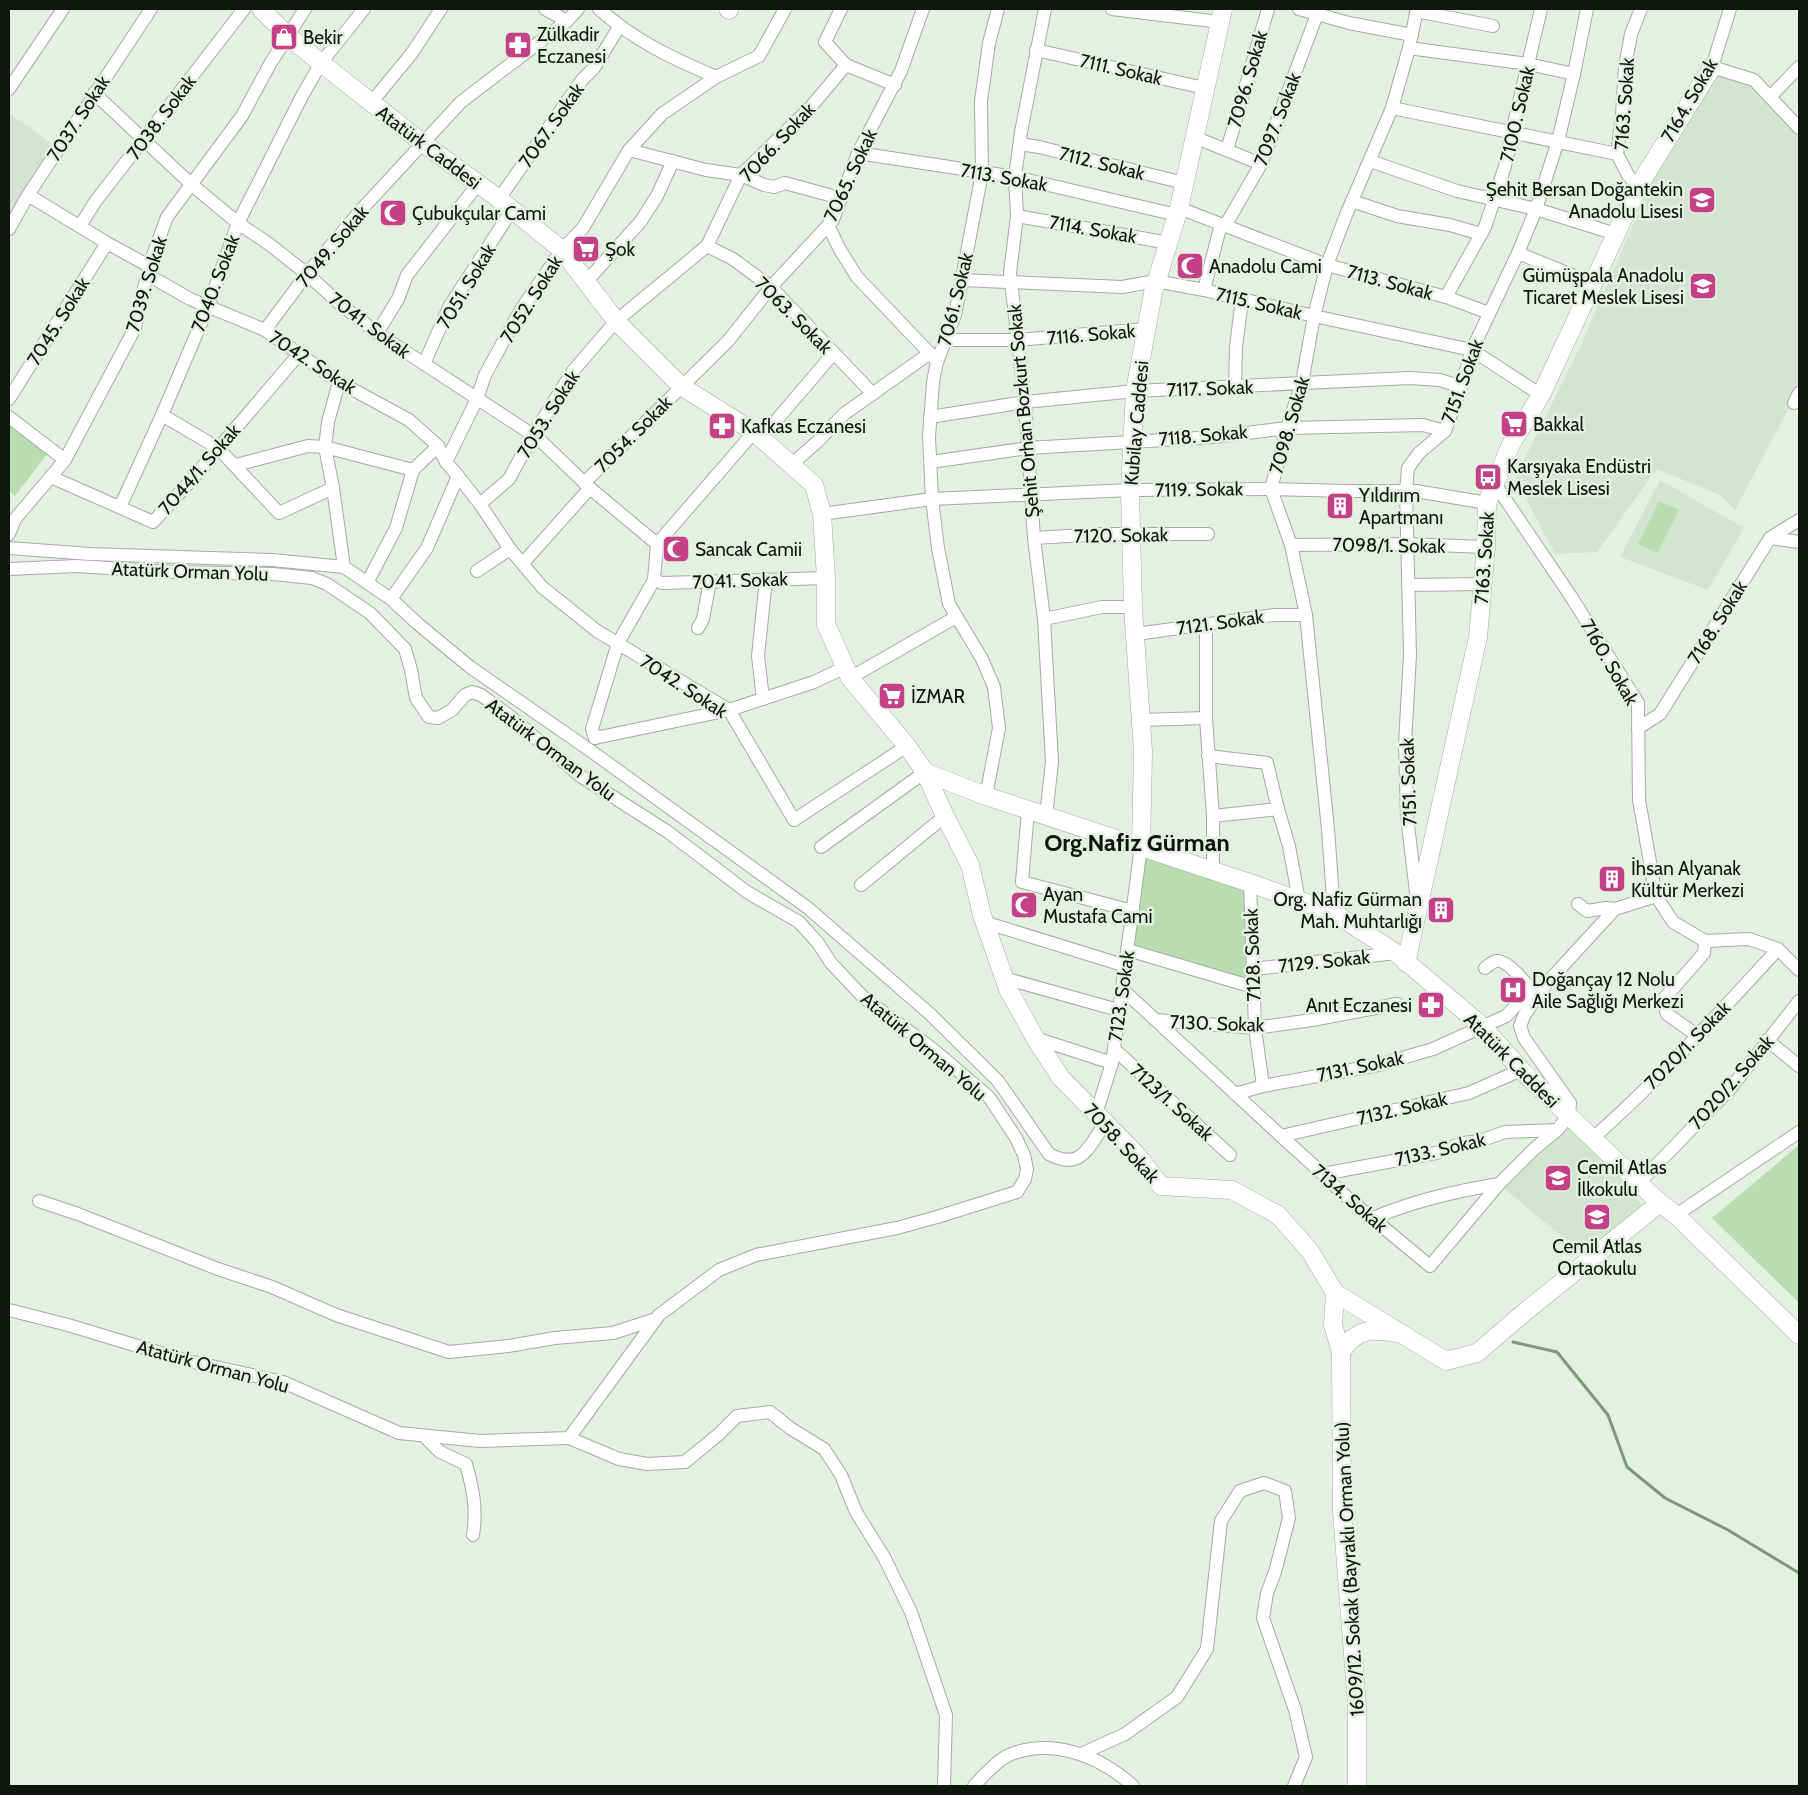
<svg xmlns="http://www.w3.org/2000/svg" width="1808" height="1795" font-family="Cabin,sans-serif">
  <style>
    .built { fill: #d3e5d0 }
    .green { fill: #b9dcb3 }
    .lines { fill: none; stroke-linecap: round; stroke-linejoin: round }
    .stream { stroke: #799c74; stroke-width: 3 }
    .street-casing { stroke: #a2ad9f; stroke-width: 14 }
    .secondary-casing { stroke: #a2ad9f; stroke-width: 19 }
    .street { stroke: #fff; stroke-width: 12 }
    .secondary { stroke: #fff; stroke-width: 18 }
    .labels { text-anchor: middle; stroke-width: 5; stroke-linejoin: round; paint-order: stroke }
    .poi-label { font-size: 19px; fill: #111510; stroke: #e4f1e2; text-anchor: start }
    .street-label { font-size: 19px; fill: #111510; stroke: #e4f1e2 }
    .district-label { font-size: 24px; font-weight: bold; fill: #111510; stroke: #e4f1e2 }
  </style>
  <rect width="100%" height="100%" fill="#e4f1e2"/>
  <g class="built">
    <path d="M1714,70L1762,91L1799,132V389L1735,510L1720,495L1657,469L1597,552L1555,554L1515,478L1581,345L1667,146Z"/>
    <path d="M9,113L53,145L9,214Z"/>
    <path d="M1660,480L1744,528L1708,590L1620,557Z"/>
    <path d="M1568,1124L1612,1168L1642,1205L1589,1258L1504,1189Z"/>
  </g>
  <g class="green">
    <path d="M9,423L48,453L15,496L9,491Z"/>
    <path d="M1659,501L1679,510L1657,553L1638,544Z"/>
    <path d="M1146,855L1247,889L1250,980L1134,946Z"/>
    <path d="M1799,1145V1303L1712,1218Z"/>
  </g>
  <g class="lines">
    <path class="stream" d="M1513,1342L1557,1352L1608,1415L1627,1467L1665,1498L1728,1530L1799,1573"/>
    <g class="street-casing">
      <g id="street">
        <path d="M545,9L567,21"/>
        <path d="M599,9C635,41 672,58 716,77"/>
        <path d="M841,9L825,42L846,65"/>
        <path d="M1045,9L1021,132L1015,177L1017,216L1010,273L1025,402L1034,538L1044,619L1052,762L1046,816"/>
        <path d="M1112,9L1220,22"/>
        <path d="M1299,9L1349,23L1412,35"/>
        <path d="M1730,9L1712,67L1754,80L1799,128"/>
        <path d="M1416,11L1493,26"/>
        <path d="M1409,48L1528,64L1574,74"/>
        <path d="M1036,50L1200,87H1206"/>
        <path d="M9,89L63,9"/>
        <path d="M94,93L192,185L238,223L269,244L307,274L340,304L377,333L533,435L544,444L591,489L657,544"/>
        <path d="M1770,97L1799,67"/>
        <path d="M371,103L412,53L441,9"/>
        <path d="M1392,108L1617,154"/>
        <path d="M1194,137L1261,164"/>
        <path d="M1020,144L1039,147L1184,183"/>
        <path d="M629,150L706,170L741,175L764,185L774,187L785,183L840,198"/>
        <path d="M1227,150L1268,9"/>
        <path d="M858,153L1015,177L1177,215"/>
        <path d="M1370,161L1457,191L1536,209L1616,234"/>
        <path d="M1638,187L1628,175L1617,154L1622,115L1625,67L1631,34L1641,9"/>
        <path d="M28,195L107,243L149,266"/>
        <path d="M499,199L582,80L594,68L619,27"/>
        <path d="M1352,201L1397,216L1450,225L1481,234"/>
        <path d="M1179,208L1327,265L1446,297L1489,313"/>
        <path d="M1017,216L1169,243"/>
        <path d="M828,225L839,248L857,277L935,359"/>
        <path d="M80,226L95,202L244,9"/>
        <path d="M1225,226L1261,164L1319,9"/>
        <path d="M9,229L28,195L151,9"/>
        <path d="M707,246L733,259L771,287L873,394"/>
        <path d="M1518,253L1594,284"/>
        <path d="M148,275L190,299L265,330L339,382L409,420L438,446L446,462L458,476L480,504L510,549L542,587L597,631L729,710L794,820L907,746"/>
        <path d="M962,280L1122,287L1156,281L1204,290L1314,316L1472,350L1541,395"/>
        <path d="M586,282L641,221L657,196L673,161"/>
        <path d="M1204,290L1221,224"/>
        <path d="M1446,297L1485,227L1494,200L1505,166L1512,132L1541,9"/>
        <path d="M265,330L307,274L362,209L461,102L567,21L578,9"/>
        <path d="M377,333L398,299L407,275L478,184"/>
        <path d="M946,340H1017L1146,329"/>
        <path d="M424,364L449,307L512,210"/>
        <path d="M339,382L328,422L325,447L333,488L344,567"/>
        <path d="M1235,387L1236,347L1242,299"/>
        <path d="M9,399L107,243"/>
        <path d="M1794,403L1799,393"/>
        <path d="M162,415L218,448L279,513L333,488"/>
        <path d="M9,417L65,460"/>
        <path d="M930,417L1025,402L1135,391L1410,378L1440,380L1461,387"/>
        <path d="M762,437L833,354"/>
        <path d="M446,462L477,399L485,375L520,311L562,250L583,228L629,150L662,114L716,77L759,56L785,9"/>
        <path d="M931,462L1028,448L1215,437L1287,428L1423,425L1445,431"/>
        <path d="M792,464L818,441L844,414L930,353"/>
        <path d="M236,465L308,446L325,447L413,470"/>
        <path d="M51,477L153,522L194,477L299,354"/>
        <path d="M584,483L728,341L771,287L833,220L858,153L901,71L923,9"/>
        <path d="M1495,484L1570,595L1638,703L1639,800L1656,896L1673,922L1705,941L1749,939L1778,949L1799,970"/>
        <path d="M480,504L509,479L533,435L573,371L616,321L707,246L741,175L809,109L846,65L895,85"/>
        <path d="M120,507L162,415L208,307L238,223L302,96L321,63L364,9"/>
        <path d="M822,514L932,499L1130,490L1271,489L1346,491H1416L1487,503"/>
        <path d="M9,534L15,519L65,460L135,328L149,266L167,217L242,116L270,64L305,9"/>
        <path d="M1034,538L1102,534H1208"/>
        <path d="M1770,538L1799,542"/>
        <path d="M1291,545L1407,544L1486,547"/>
        <path d="M9,548L90,554L272,560L344,567L391,599L418,624L470,667L591,751L808,908L930,1014L998,1081L1049,1154C1082,1172 1089,1145 1105,1124"/>
        <path d="M523,563L590,488"/>
        <path d="M9,569L76,566L174,572L273,574L312,578L327,584L370,613L405,649L411,670L416,698L429,717L438,718L452,710L465,695L472,692L481,695L511,717L579,775L668,832L747,892L799,922L818,943L831,963L863,997L934,1050L989,1097L1016,1138L1024,1155L1027,1169L1025,1179L1017,1192L937,1217L897,1228L756,1255L719,1270L659,1315L569,1438L480,1441L399,1433L283,1382L184,1360L68,1325L9,1310"/>
        <path d="M477,571L510,549"/>
        <path d="M654,580L662,583L826,578"/>
        <path d="M367,583L396,528L413,470L438,446"/>
        <path d="M1408,585L1483,584"/>
        <path d="M391,599L427,548L458,476"/>
        <path d="M1044,619L1102,607H1133"/>
        <path d="M1206,624V718L1213,816V871"/>
        <path d="M698,628L703,619L710,581"/>
        <path d="M1136,634L1274,615H1306"/>
        <path d="M850,678L956,617"/>
        <path d="M763,699L758,656L766,579"/>
        <path d="M1141,720L1206,718"/>
        <path d="M1638,728L1660,714L1770,538L1799,520"/>
        <path d="M595,738L592,729L618,643L654,580L657,544L754,432"/>
        <path d="M595,738L729,710L814,682L846,667"/>
        <path d="M1208,756L1267,763L1278,809L1289,846L1299,901"/>
        <path d="M986,796L999,728L994,687L982,659L949,604L938,548L932,499L929,437L933,382L937,362L955,315L982,173L981,101L989,43L998,9"/>
        <path d="M1028,810L1022,882L1133,911"/>
        <path d="M1213,816L1278,809"/>
        <path d="M821,847L925,772"/>
        <path d="M1250,883L1255,1028L1263,1086"/>
        <path d="M861,885L945,816"/>
        <path d="M1417,900L1407,817L1405,743L1410,655L1406,491L1408,468L1419,453L1445,431L1461,387L1472,350L1518,253L1536,209L1558,141L1574,74L1587,9"/>
        <path d="M1578,904L1587,911L1606,908L1615,909"/>
        <path d="M1334,913L1328,829L1306,615L1291,545L1271,489L1287,428L1302,383L1314,316L1327,265L1346,215L1392,108L1409,48L1417,9"/>
        <path d="M984,922L1126,966"/>
        <path d="M1128,950L1253,987"/>
        <path d="M1253,969L1396,953"/>
        <path d="M1004,978L1118,1010"/>
        <path d="M1122,989L1281,1136L1323,1174L1342,1193L1430,1266L1499,1184L1534,1149L1557,1130L1569,1116L1570,1103L1524,1038L1520,1026L1525,1014L1546,984L1615,909L1656,896"/>
        <path d="M1156,1020L1255,1028L1312,1020L1397,1004"/>
        <path d="M1698,1036L1667,1014L1663,1000L1704,953L1705,941"/>
        <path d="M1035,1038L1112,1063"/>
        <path d="M1767,1040L1799,1066"/>
        <path d="M1114,1049L1230,1155"/>
        <path d="M1235,1094L1263,1086L1378,1065L1433,1049L1506,1016L1531,990C1525,982 1507,959 1496,961C1492,962 1488,966 1485,968"/>
        <path d="M1096,1114L1112,1063L1141,847"/>
        <path d="M1281,1136L1469,1093L1521,1070"/>
        <path d="M1592,1139C1659,1080 1718,1014 1778,949"/>
        <path d="M1323,1174L1436,1153L1463,1143L1480,1141L1505,1132L1557,1130"/>
        <path d="M1639,1183L1730,1089L1799,1001"/>
        <path d="M39,1201L78,1214L218,1269L272,1287L336,1315L449,1352L508,1346L555,1338L613,1333L656,1319"/>
        <path d="M1676,1215L1799,1132"/>
        <path d="M1373,1218C1413,1201 1456,1191 1499,1184"/>
        <path d="M424,1436L440,1452L466,1464C473,1489 477,1508 473,1535"/>
        <path d="M569,1438L619,1459L647,1464L685,1462L719,1434L737,1416L770,1412L790,1428L824,1449L841,1475L856,1512L884,1557L911,1612L946,1715L944,1786"/>
        <path d="M1081,1754L1125,1734L1177,1697L1207,1649L1221,1521L1240,1491L1264,1483L1285,1491L1289,1518L1275,1572L1267,1593L1263,1618L1295,1710L1306,1757L1294,1786"/>
        <path d="M974,1786C981,1778 999,1759 1009,1755C1052,1737 1100,1756 1133,1786"/>
      </g>
    </g>
    <g class="secondary-casing">
      <g id="secondary">
        <path d="M261,9L288,36L321,63L424,144L499,199L562,250L616,321L681,386L754,432L814,485L822,514L826,578V624L850,678L907,746L925,772L945,816L970,865L982,915L1008,989L1035,1038L1061,1078L1137,1155L1161,1186L1232,1190L1278,1215L1310,1251L1335,1293L1446,1361L1477,1353L1526,1311L1660,1203"/>
        <path d="M728,9L729,10"/>
        <path d="M925,772L986,796L1250,883L1334,913L1396,953L1482,1026L1521,1070L1660,1203L1676,1215L1799,1335"/>
        <path d="M1141,847L1143,752L1133,607L1130,490L1135,391L1153,293L1179,208L1223,9"/>
        <path d="M1406,963L1478,637L1486,547L1487,503L1511,444L1541,395L1638,187L1712,67"/>
        <path d="M1335,1293L1333,1325L1341,1352L1342,1512L1357,1706V1786"/>
        <path d="M1341,1352C1356,1329 1371,1328 1396,1333"/>
      </g>
    </g>
    <use href="#street" class="street"/>
    <use href="#secondary" class="secondary"/>
  </g>
  <defs>
    <g id="shop-square" transform="scale(1.4375)"><rect x="-9" y="-9" width="18" height="18" rx="4" fill="#c44187" stroke="#e4f1e2"/><path d="M-5-2.5h2.3a2.7 3.5 0 0 1 5.4 0H5L5.5 6h-11ZM-1.5-2.5h3a1.5 2.3 0 0 0-3 0Z" fill="#fff"/></g>
    <g id="pharmacy-square" transform="scale(1.4375)"><rect x="-9" y="-9" width="18" height="18" rx="4" fill="#c44187" stroke="#e4f1e2"/><path d="M-2-6h4v4h4v4h-4v4h-4v-4h-4v-4h4Z" fill="#fff"/></g>
    <g id="school-square" transform="scale(1.4375)"><rect x="-9" y="-9" width="18" height="18" rx="4" fill="#c44187" stroke="#e4f1e2"/><path d="M0-5L7-2L0 1L-7-2ZM-4 1L0 2.5L4 1V4Q0 6-4 4Z" fill="#fff"/></g>
    <g id="mosque-square" transform="scale(1.4375)"><rect x="-9" y="-9" width="18" height="18" rx="4" fill="#c44187" stroke="#e4f1e2"/><path d="M3.5-4.9A6 6 0 1 0 3.5 4.9A5 5 0 1 1 3.5-4.9Z" fill="#fff"/></g>
    <g id="supermarket-square" transform="scale(1.4375)"><rect x="-9" y="-9" width="18" height="18" rx="4" fill="#c44187" stroke="#e4f1e2"/><path d="M-6-5.5h2.5l.6 2H6L4.5 2H-2.5L-4.4-4H-6ZM-1.5 3.2a1.3 1.3 0 1 0 .1 0ZM3 3.2a1.3 1.3 0 1 0 .1 0Z" fill="#fff"/></g>
    <g id="bus-square" transform="scale(1.4375)"><rect x="-9" y="-9" width="18" height="18" rx="4" fill="#c44187" stroke="#e4f1e2"/><path d="M-5-6H5V4H4V6H2V4H-2V6H-4V4H-5ZM-3.5-4V0h7V-4ZM-3.5 1.2v1.5H-2V1.2ZM2 1.2v1.5H3.5V1.2Z" fill="#fff"/></g>
    <g id="building-square" transform="scale(1.4375)"><rect x="-9" y="-9" width="18" height="18" rx="4" fill="#c44187" stroke="#e4f1e2"/><path d="M-4-6H4V6H1V3H-1V6H-4ZM-2.5-4.3h1.7v1.8h-1.7ZM.8-4.3h1.7v1.8H.8ZM-2.5-1h1.7V.8h-1.7ZM.8-1h1.7V.8H.8Z" fill="#fff"/></g>
    <g id="hospital-square" transform="scale(1.4375)"><rect x="-9" y="-9" width="18" height="18" rx="4" fill="#c44187" stroke="#e4f1e2"/><path d="M-5-5h3v3.5h4V-5h3V5h-3V1.5h-4V5h-3Z" fill="#fff"/></g>
  </defs>
  <g fill-rule="evenodd">
    <use href="#shop-square" x="284" y="37"/>
    <use href="#pharmacy-square" x="518" y="45"/>
    <use href="#school-square" x="1702" y="200"/>
    <use href="#mosque-square" x="393" y="213"/>
    <use href="#supermarket-square" x="586" y="249"/>
    <use href="#mosque-square" x="1190" y="266"/>
    <use href="#school-square" x="1703" y="286"/>
    <use href="#supermarket-square" x="1514" y="424"/>
    <use href="#pharmacy-square" x="722" y="426"/>
    <use href="#bus-square" x="1488" y="477"/>
    <use href="#building-square" x="1340" y="506"/>
    <use href="#mosque-square" x="676" y="549"/>
    <use href="#supermarket-square" x="892" y="696"/>
    <use href="#building-square" x="1612" y="879"/>
    <use href="#mosque-square" x="1024" y="905"/>
    <use href="#building-square" x="1441" y="910"/>
    <use href="#hospital-square" x="1513" y="990"/>
    <use href="#pharmacy-square" x="1431" y="1005"/>
    <use href="#school-square" x="1558" y="1178"/>
    <use href="#school-square" x="1597" y="1217"/>
  </g>
  <g class="labels">
    <g class="poi-label">
      <text x="537" y="41">Zülkadir<tspan x="537" dy="22">Eczanesi</tspan></text>
      <text x="303" y="44">Bekir</text>
      <text x="1683" y="196" text-anchor="end">Şehit Bersan Doğantekin<tspan x="1683" dy="22">Anadolu Lisesi</tspan></text>
      <text x="412" y="220">Çubukçular Cami</text>
      <text x="605" y="256">Şok</text>
      <text x="1209" y="273">Anadolu Cami</text>
      <text x="1684" y="282" text-anchor="end">Gümüşpala Anadolu<tspan x="1684" dy="22">Ticaret Meslek Lisesi</tspan></text>
      <text x="1533" y="431">Bakkal</text>
      <text x="741" y="433">Kafkas Eczanesi</text>
      <text x="1507" y="473">Karşıyaka Endüstri<tspan x="1507" dy="22">Meslek Lisesi</tspan></text>
      <text x="1359" y="502">Yıldırım<tspan x="1359" dy="22">Apartmanı</tspan></text>
      <text x="695" y="556">Sancak Camii</text>
      <text x="911" y="703">İZMAR</text>
      <text x="1631" y="875">İhsan Alyanak<tspan x="1631" dy="22">Kültür Merkezi</tspan></text>
      <text x="1043" y="901">Ayan<tspan x="1043" dy="22">Mustafa Cami</tspan></text>
      <text x="1422" y="906" text-anchor="end">Org. Nafiz Gürman<tspan x="1422" dy="22">Mah. Muhtarlığı</tspan></text>
      <text x="1532" y="986">Doğançay 12 Nolu<tspan x="1532" dy="22">Aile Sağlığı Merkezi</tspan></text>
      <text x="1412" y="1012" text-anchor="end">Anıt Eczanesi</text>
      <text x="1577" y="1174">Cemil Atlas<tspan x="1577" dy="22">İlkokulu</tspan></text>
      <text x="1597" y="1253" text-anchor="middle">Cemil Atlas<tspan x="1597" dy="22">Ortaokulu</tspan></text>
    </g>
    <g class="street-label">
      <text transform="translate(1121 69) rotate(13)" y="7">7111. Sokak</text>
      <text transform="translate(1247 79) rotate(-74)" y="7">7096. Sokak</text>
      <text transform="translate(1689 100) rotate(-60)" y="7">7164. Sokak</text>
      <text transform="translate(1624 104) rotate(-86)" y="7">7163. Sokak</text>
      <text transform="translate(1517 114) rotate(-77)" y="7">7100. Sokak</text>
      <text transform="translate(161 117) rotate(-53)" y="7">7038. Sokak</text>
      <text transform="translate(78 118) rotate(-57)" y="7">7037. Sokak</text>
      <text transform="translate(1277 119) rotate(-69)" y="7">7097. Sokak</text>
      <text transform="translate(551 125) rotate(-55)" y="7">7067. Sokak</text>
      <text transform="translate(777 142) rotate(-47)" y="7">7066. Sokak</text>
      <text transform="translate(429 147) rotate(37)" y="7">Atatürk Caddesi</text>
      <text transform="translate(1102 163) rotate(14)" y="7">7112. Sokak</text>
      <text transform="translate(850 175) rotate(-65)" y="7">7065. Sokak</text>
      <text transform="translate(1004 177) rotate(10)" y="7">7113. Sokak</text>
      <text transform="translate(1093 229) rotate(10)" y="7">7114. Sokak</text>
      <text transform="translate(332 246) rotate(-50)" y="7">7049. Sokak</text>
      <text transform="translate(1390 282) rotate(15)" y="7">7113. Sokak</text>
      <text transform="translate(215 283) rotate(-69)" y="7">7040. Sokak</text>
      <text transform="translate(146 284) rotate(-73)" y="7">7039. Sokak</text>
      <text transform="translate(466 286) rotate(-59)" y="7">7051. Sokak</text>
      <text transform="translate(531 299) rotate(-58)" y="7">7052. Sokak</text>
      <text transform="translate(955 299) rotate(-76)" y="7">7061. Sokak</text>
      <text transform="translate(1259 303) rotate(13)" y="7">7115. Sokak</text>
      <text transform="translate(794 315) rotate(45)" y="7">7063. Sokak</text>
      <text transform="translate(58 321) rotate(-58)" y="7">7045. Sokak</text>
      <text transform="translate(370 325) rotate(37)" y="7">7041. Sokak</text>
      <text transform="translate(1091 334) rotate(-5)" y="7">7116. Sokak</text>
      <text transform="translate(313 362) rotate(33)" y="7">7042. Sokak</text>
      <text transform="translate(1462 381) rotate(-70)" y="7">7151. Sokak</text>
      <text transform="translate(1210 388) rotate(-2)" y="7">7117. Sokak</text>
      <text transform="translate(1023 411) rotate(-95)" y="7">Şehit Orhan Bozkurt Sokak</text>
      <text transform="translate(548 414) rotate(-58)" y="7">7053. Sokak</text>
      <text transform="translate(1136 423) rotate(-85)" y="7">Kubilay Caddesi</text>
      <text transform="translate(1289 425) rotate(-74)" y="7">7098. Sokak</text>
      <text transform="translate(633 434) rotate(-45)" y="7">7054. Sokak</text>
      <text transform="translate(1203 435) rotate(-5)" y="7">7118. Sokak</text>
      <text transform="translate(199 469) rotate(-49)" y="7">7044/1. Sokak</text>
      <text transform="translate(1199 489) rotate(-1)" y="7">7119. Sokak</text>
      <text transform="translate(1121 535) rotate(-1)" y="7">7120. Sokak</text>
      <text transform="translate(1389 545) rotate(1)" y="7">7098/1. Sokak</text>
      <text transform="translate(1484 558) rotate(-86)" y="7">7163. Sokak</text>
      <text transform="translate(190 571) rotate(2)" y="7">Atatürk Orman Yolu</text>
      <text transform="translate(740 580) rotate(-2)" y="7">7041. Sokak</text>
      <text transform="translate(1220 622) rotate(-8)" y="7">7121. Sokak</text>
      <text transform="translate(1717 622) rotate(-58)" y="7">7168. Sokak</text>
      <text transform="translate(1610 662) rotate(60)" y="7">7160. Sokak</text>
      <text transform="translate(684 686) rotate(33)" y="7">7042. Sokak</text>
      <text transform="translate(551 749) rotate(37)" y="7">Atatürk Orman Yolu</text>
      <text transform="translate(1408 782) rotate(-92)" y="7">7151. Sokak</text>
      <text transform="translate(1252 955) rotate(-92)" y="7">7128. Sokak</text>
      <text transform="translate(1324 961) rotate(-6)" y="7">7129. Sokak</text>
      <text transform="translate(1121 996) rotate(-82)" y="7">7123. Sokak</text>
      <text transform="translate(1217 1023) rotate(2)" y="7">7130. Sokak</text>
      <text transform="translate(1687 1045) rotate(-46)" y="7">7020/1. Sokak</text>
      <text transform="translate(924 1046) rotate(40)" y="7">Atatürk Orman Yolu</text>
      <text transform="translate(1512 1060) rotate(45)" y="7">Atatürk Caddesi</text>
      <text transform="translate(1360 1066) rotate(-12)" y="7">7131. Sokak</text>
      <text transform="translate(1731 1082) rotate(-49)" y="7">7020/2. Sokak</text>
      <text transform="translate(1172 1102) rotate(42)" y="7">7123/1. Sokak</text>
      <text transform="translate(1402 1108) rotate(-13)" y="7">7132. Sokak</text>
      <text transform="translate(1122 1143) rotate(47)" y="7">7058. Sokak</text>
      <text transform="translate(1440 1149) rotate(-13)" y="7">7133. Sokak</text>
      <text transform="translate(1350 1198) rotate(41)" y="7">7134. Sokak</text>
      <text transform="translate(213 1366) rotate(15)" y="7">Atatürk Orman Yolu</text>
      <text transform="translate(1349 1569) rotate(-93)" y="7">1609/12. Sokak (Bayraklı Orman Yolu)</text>
    </g>
    <g class="district-label">
      <text x="1137" y="851">Org.Nafiz Gürman</text>
    </g>
  </g>
  <rect width="1808" height="1795" fill="none" stroke="#111510" stroke-width="20"/>
</svg>
